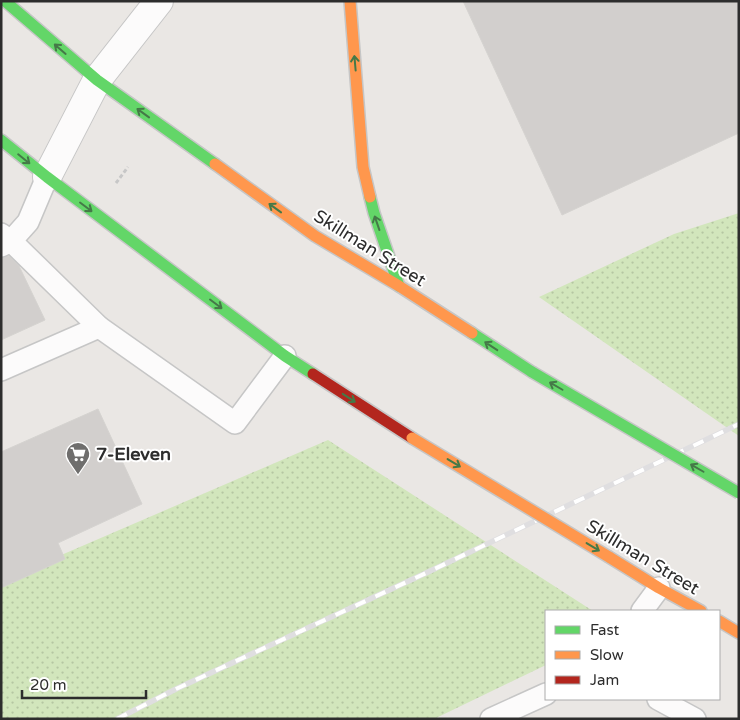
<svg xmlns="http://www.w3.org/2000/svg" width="740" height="720" font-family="'Varela Round',sans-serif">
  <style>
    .grass { fill: url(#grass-dots) }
    .building { fill: #d2cfcd; stroke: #d5d3d0 }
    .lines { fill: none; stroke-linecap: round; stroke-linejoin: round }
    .lane-casing { stroke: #c6c6c6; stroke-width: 24 }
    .street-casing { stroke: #c6c6c6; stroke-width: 30 }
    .fast-casing { stroke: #c6c6c6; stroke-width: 14 }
    .slow-casing { stroke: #c6c6c6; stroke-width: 14 }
    .jam-casing { stroke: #c6c6c6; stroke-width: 14 }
    .path { stroke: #c7c7c7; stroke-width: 3; stroke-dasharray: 4 2.5; stroke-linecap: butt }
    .lane { stroke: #fcfbfb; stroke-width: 21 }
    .street { stroke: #fcfbfb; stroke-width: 28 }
    .fast { stroke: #63d668; stroke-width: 11 }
    .slow { stroke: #ff974d; stroke-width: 11 }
    .jam { stroke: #b3261e; stroke-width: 11 }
    .rail-casing { stroke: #dfdee0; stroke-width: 5.5 }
    .rail { stroke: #fff; stroke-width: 4; stroke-dasharray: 11; stroke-linecap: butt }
    .fast-bridge-casing { stroke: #c6c6c6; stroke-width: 14; stroke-linecap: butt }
    .slow-bridge-casing { stroke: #c6c6c6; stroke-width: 14; stroke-linecap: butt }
    .fast-bridge { stroke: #63d668; stroke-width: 11 }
    .slow-bridge { stroke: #ff974d; stroke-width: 11 }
    .oneway { stroke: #457948 }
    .labels { text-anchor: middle; stroke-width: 4; stroke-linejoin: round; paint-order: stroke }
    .street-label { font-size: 18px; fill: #2d2d2d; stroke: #fff }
    .poi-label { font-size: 18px; font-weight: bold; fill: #2d2d2d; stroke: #fff; text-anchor: start }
  </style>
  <defs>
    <pattern id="grass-dots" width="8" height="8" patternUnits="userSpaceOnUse" patternTransform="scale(1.25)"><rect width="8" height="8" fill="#d2e6bc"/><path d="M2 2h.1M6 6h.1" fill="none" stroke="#b5c6a2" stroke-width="1.8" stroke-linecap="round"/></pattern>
  </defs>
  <rect width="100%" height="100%" fill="#eae7e4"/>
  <g class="grass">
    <path d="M739,213V436L539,297L674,234Z"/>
    <path d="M328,440L593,611H546V665L434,719H1V581Z"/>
  </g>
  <g class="building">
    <path d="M463,1H739V133L562,215Z"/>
    <path d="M9,256L19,266L45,320L1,340V258Z"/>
    <path d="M98,409L142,504L58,543L65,559L1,588V452Z"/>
  </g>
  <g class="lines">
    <g class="lane-casing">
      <g id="lane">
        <path d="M1,234L11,241L99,327L1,370"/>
        <path d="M1,246L11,241L28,222L47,177"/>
        <path d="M99,327L235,423L285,356"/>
        <path d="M642,611L659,588"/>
        <path d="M658,699L695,719"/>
        <path d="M491,719L546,694"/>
      </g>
    </g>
    <g class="street-casing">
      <path id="street" d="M47,177L97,80L159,1"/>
    </g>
    <g class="fast-casing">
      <g id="fast">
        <path d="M5,1L97,80L215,164"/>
        <path d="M1,140L47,177L285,356L313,374"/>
        <path d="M370,197L374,213L399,286"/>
        <path d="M472,333L532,372"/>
      </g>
    </g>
    <g class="slow-casing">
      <g id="slow">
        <path d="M350,1L363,167L370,197"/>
        <path d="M215,164L315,236L399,286L472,333"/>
        <path d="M609,557L659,588L701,611"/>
        <path d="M719,621L739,633"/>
      </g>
    </g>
    <g class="jam-casing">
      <path id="jam" d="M313,374L412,438"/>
    </g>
    <path class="path" d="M116,183L128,167"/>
    <use href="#lane" class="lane"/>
    <use href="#street" class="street"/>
    <use href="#fast" class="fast"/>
    <use href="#slow" class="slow"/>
    <use href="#jam" class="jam"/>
    <g class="rail-casing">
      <path id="rail" d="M117,719L176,689L426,573L739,424"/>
    </g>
    <use href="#rail" class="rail"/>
    <g class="fast-bridge-casing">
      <path id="fast-bridge" d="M532,372L739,493"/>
    </g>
    <g class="slow-bridge-casing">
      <path id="slow-bridge" d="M412,438L609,557"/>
    </g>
    <use href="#fast-bridge" class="fast-bridge"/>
    <use href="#slow-bridge" class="slow-bridge"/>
  </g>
  <defs><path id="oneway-shaft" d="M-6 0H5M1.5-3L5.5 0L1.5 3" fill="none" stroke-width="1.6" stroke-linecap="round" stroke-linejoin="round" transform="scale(1.25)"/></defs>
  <g class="oneway">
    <use href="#oneway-shaft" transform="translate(60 49) rotate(-139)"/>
    <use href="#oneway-shaft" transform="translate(355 63) rotate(-95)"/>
    <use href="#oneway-shaft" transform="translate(143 113) rotate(-144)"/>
    <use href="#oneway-shaft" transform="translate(24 159) rotate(39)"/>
    <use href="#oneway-shaft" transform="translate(86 207) rotate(37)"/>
    <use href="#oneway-shaft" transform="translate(275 208) rotate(-144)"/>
    <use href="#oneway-shaft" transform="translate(377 223) rotate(-109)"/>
    <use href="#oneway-shaft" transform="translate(216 304) rotate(37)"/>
    <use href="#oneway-shaft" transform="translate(491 346) rotate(-147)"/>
    <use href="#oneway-shaft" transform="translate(556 386) rotate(-150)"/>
    <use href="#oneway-shaft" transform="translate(349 398) rotate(33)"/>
    <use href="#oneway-shaft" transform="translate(454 463) rotate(31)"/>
    <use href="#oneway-shaft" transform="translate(697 468) rotate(-150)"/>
    <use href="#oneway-shaft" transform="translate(593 547) rotate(31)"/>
  </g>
  <defs>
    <g id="supermarket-pin" transform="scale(1.25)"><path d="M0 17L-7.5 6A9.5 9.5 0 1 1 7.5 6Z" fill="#6f6e6d" stroke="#fff"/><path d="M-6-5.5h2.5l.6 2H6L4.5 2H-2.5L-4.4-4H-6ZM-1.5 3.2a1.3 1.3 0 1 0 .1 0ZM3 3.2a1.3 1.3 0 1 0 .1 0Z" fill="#fff"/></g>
  </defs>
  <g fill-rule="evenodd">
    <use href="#supermarket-pin" x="78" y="454"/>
  </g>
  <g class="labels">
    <g class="street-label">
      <text transform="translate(370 248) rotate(32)" y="6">Skillman Street</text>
      <text transform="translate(643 557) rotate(31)" y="6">Skillman Street</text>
    </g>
    <g class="poi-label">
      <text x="96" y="460">7-Eleven</text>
    </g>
  </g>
  <rect width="740" height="720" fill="none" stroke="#2d2d2d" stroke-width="5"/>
  <rect x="545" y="610" width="175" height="90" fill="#ffffff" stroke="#ababab"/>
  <rect x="555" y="626" width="25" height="8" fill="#63d668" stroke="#ababab"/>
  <text x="590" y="635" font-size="15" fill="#2d2d2d">Fast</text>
  <rect x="555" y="651" width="25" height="8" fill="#ff974d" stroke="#ababab"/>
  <text x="590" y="660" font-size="15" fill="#2d2d2d">Slow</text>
  <rect x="555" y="676" width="25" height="8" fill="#b3261e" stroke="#ababab"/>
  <text x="590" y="685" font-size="15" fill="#2d2d2d">Jam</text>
  <path d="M22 690v8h124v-8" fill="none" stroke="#2d2d2d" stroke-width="2.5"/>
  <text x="30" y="690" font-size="15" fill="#2d2d2d" stroke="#ffffff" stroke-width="4" paint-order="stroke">20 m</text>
</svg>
